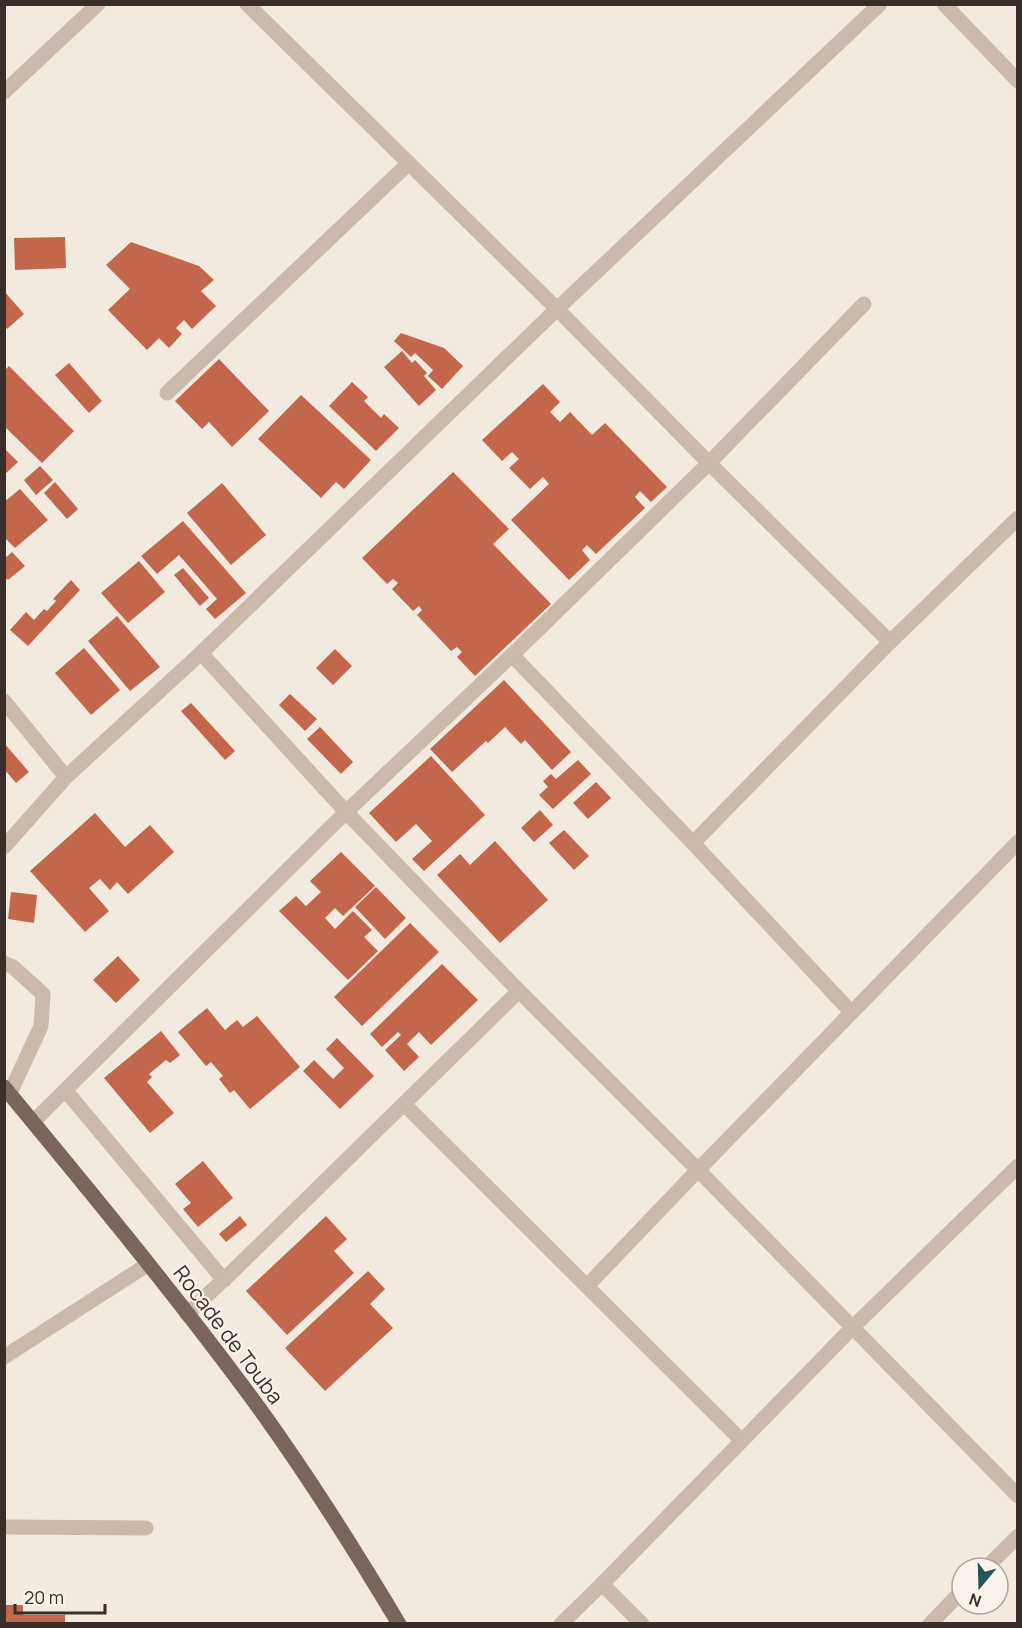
<svg xmlns="http://www.w3.org/2000/svg" width="1022" height="1628" font-family="Manrope,sans-serif">
  <style>
    .building { fill: #c3674c }
    .lines { fill: none; stroke-linecap: round; stroke-linejoin: round }
    .service { stroke: #cbb9ab; stroke-width: 15 }
    .minor { stroke: #cbb9ab; stroke-width: 15 }
    .tertiary { stroke: #cbb9ab; stroke-width: 15 }
    .primary { stroke: #7a655c; stroke-width: 15 }
    .labels { text-anchor: middle; stroke-width: 4.5; stroke-linejoin: round; paint-order: stroke }
    .street-label { font-size: 21px; fill: #392e2a; stroke: #faf3ec }
  </style>
  <rect width="100%" height="100%" fill="#f2e9df"/>
  <g class="building">
    <path d="M65,237L66,268L15,270L14,238Z"/>
    <path d="M131,242L199,266L214,280L201,291L216,306L192,329L184,320L176,328L182,334L169,348L159,338L147,350L108,310L130,289L106,265Z"/>
    <path d="M4,291L24,314L7,329L4,325Z"/>
    <path d="M401,333L444,348L463,366L442,389L428,376L433,370L415,353L411,357L394,341Z"/>
    <path d="M402,351L412,363L415,360L427,373L424,376L436,390L419,406L384,367Z"/>
    <path d="M219,359L269,411L232,447L209,422L202,429L175,401Z"/>
    <path d="M69,363L102,401L89,413L55,375Z"/>
    <path d="M9,366L74,431L42,463L4,426V371Z"/>
    <path d="M352,382L368,397L364,401L381,418L384,414L399,428L376,451L329,406Z"/>
    <path d="M543,384L560,402L550,412L560,422L570,412L592,435L605,423L667,487L651,502L640,491L635,497L645,508L596,554L587,545L582,550L590,560L569,580L511,520L549,484L543,477L530,489L509,468L519,459L512,452L502,461L482,440Z"/>
    <path d="M301,395L371,460L344,489L336,482L321,498L258,439Z"/>
    <path d="M4,448L18,462L4,475Z"/>
    <path d="M40,466L53,480L36,495L24,480Z"/>
    <path d="M453,472L509,529L493,544L551,604L475,676L457,657L462,652L457,647L451,651L417,615L422,610L419,606L413,611L392,589L398,583L393,579L387,584L362,558Z"/>
    <path d="M55,482L78,509L67,519L44,493Z"/>
    <path d="M222,483L266,535L231,565L187,513Z"/>
    <path d="M20,489L48,520L15,548L4,537V502Z"/>
    <path d="M183,521L246,593L215,619L206,609L217,599L179,555L157,574L141,556Z"/>
    <path d="M12,552L25,566L8,580L4,577V559Z"/>
    <path d="M139,561L165,592L128,623L101,593Z"/>
    <path d="M183,568L209,598L200,606L174,575Z"/>
    <path d="M71,580L80,590L28,646L10,630L26,612L34,620L44,609L47,611L56,601L53,599Z"/>
    <path d="M117,616L160,667L130,691L88,641Z"/>
    <path d="M84,648L120,690L91,715L55,673Z"/>
    <path d="M335,649L352,666L333,685L316,668Z"/>
    <path d="M504,680L571,752L552,770L525,740L521,744L505,727L488,743L486,741L452,772L430,749Z"/>
    <path d="M290,694L317,719L305,731L279,705Z"/>
    <path d="M191,703L235,751L225,760L181,711Z"/>
    <path d="M320,727L353,762L341,774L307,739Z"/>
    <path d="M4,743L29,772L16,783L4,769Z"/>
    <path d="M431,756L485,815L424,871L412,859L432,841L416,824L396,842L369,813Z"/>
    <path d="M578,760L591,774L553,809L539,795L548,787L543,781L551,774L556,779Z"/>
    <path d="M596,782L611,798L588,819L573,803Z"/>
    <path d="M540,810L553,825L534,842L521,828Z"/>
    <path d="M95,813L125,847L150,825L174,852L128,894L117,882L110,890L100,879L89,888L109,911L85,932L30,871Z"/>
    <path d="M564,830L589,856L574,870L549,843Z"/>
    <path d="M495,841L548,900L500,943L437,875L460,854L470,865Z"/>
    <path d="M341,852L375,886L343,916L335,908L325,918L335,929L353,911L372,930L364,937L378,951L348,980L279,911L296,896L306,906L321,892L310,881Z"/>
    <path d="M376,887L406,918L385,939L355,907Z"/>
    <path d="M11,892L37,895L34,923L8,919Z"/>
    <path d="M410,923L439,952L362,1026L334,997Z"/>
    <path d="M118,956L140,980L116,1003L93,980Z"/>
    <path d="M442,964L478,1000L431,1045L419,1032L407,1044L419,1057L404,1071L385,1050L401,1035L398,1032L382,1047L370,1034Z"/>
    <path d="M207,1008L225,1030L237,1020L243,1027L257,1016L300,1067L250,1109L234,1090L230,1093L219,1079L223,1076L211,1062L206,1066L178,1032Z"/>
    <path d="M161,1031L180,1055L170,1063L166,1060L149,1074L152,1077L147,1082L174,1113L150,1133L104,1078Z"/>
    <path d="M337,1038L374,1076L340,1109L303,1071L314,1060L333,1079L344,1068L326,1049Z"/>
    <path d="M203,1161L233,1198L198,1227L183,1209L191,1203L175,1184Z"/>
    <path d="M240,1216L247,1225L226,1242L219,1234Z"/>
    <path d="M326,1216L347,1239L334,1251L354,1273L287,1335L246,1291Z"/>
    <path d="M368,1271L385,1289L370,1304L393,1328L325,1391L285,1348Z"/>
    <path d="M4,1605H23V1615H65V1624H4Z"/>
  </g>
  <g class="lines">
    <path class="service" d="M4,963L13,967L43,994L41,1026L10,1093"/>
    <g class="minor">
      <path d="M247,4L557,309L709,463L890,642"/>
      <path d="M944,4L1018,81"/>
      <path d="M4,92L98,4"/>
      <path d="M167,393L409,163"/>
      <path d="M201,653L346,812L519,991L698,1170L1018,1496"/>
      <path d="M512,655L693,843L851,1012"/>
      <path d="M4,701L66,777"/>
      <path d="M693,843L890,642L1018,518"/>
      <path d="M4,847L66,777L201,653L557,309L880,4"/>
      <path d="M66,1091L224,1280"/>
      <path d="M404,1104L741,1440"/>
      <path d="M33,1122L346,812L512,655L709,463L864,304"/>
      <path d="M587,1286L698,1170L1018,842"/>
      <path d="M187,1314L235,1269L519,991"/>
      <path d="M4,1527L146,1528"/>
      <path d="M986,1568L1018,1536"/>
      <path d="M602,1584L642,1624"/>
      <path d="M561,1624L602,1584L853,1327L1018,1166"/>
      <path d="M930,1624L962,1591"/>
    </g>
    <path class="tertiary" d="M4,1357L147,1265"/>
    <path class="primary" d="M4,1087C85,1185 166,1283 242,1385C299,1461 350,1542 399,1624"/>
  </g>
  <g class="labels">
    <g class="street-label">
      <text transform="translate(228 1335) rotate(53)" y="7">Rocade de Touba</text>
    </g>
  </g>
  <rect width="1022" height="1628" fill="none" stroke="#392e2a" stroke-width="12"/>
  <g transform="translate(980 1586) rotate(199)"><circle r="28" fill="#faf3ec" stroke="#ada49e" stroke-width="1.5"/>
  <path d="M0-4.5L10 22L0 15L-10 22Z" fill="#20575a"/>
  <text y="-9" font-size="16" font-weight="bold" text-anchor="middle" fill="#392e2a">N</text>
  </g>
  <path d="M15 1604v9h90v-9" fill="none" stroke="#392e2a" stroke-width="3"/>
  <text x="24" y="1604" font-size="18" fill="#392e2a" stroke="#faf3ec" stroke-width="4.5" paint-order="stroke">20 m</text>
</svg>
